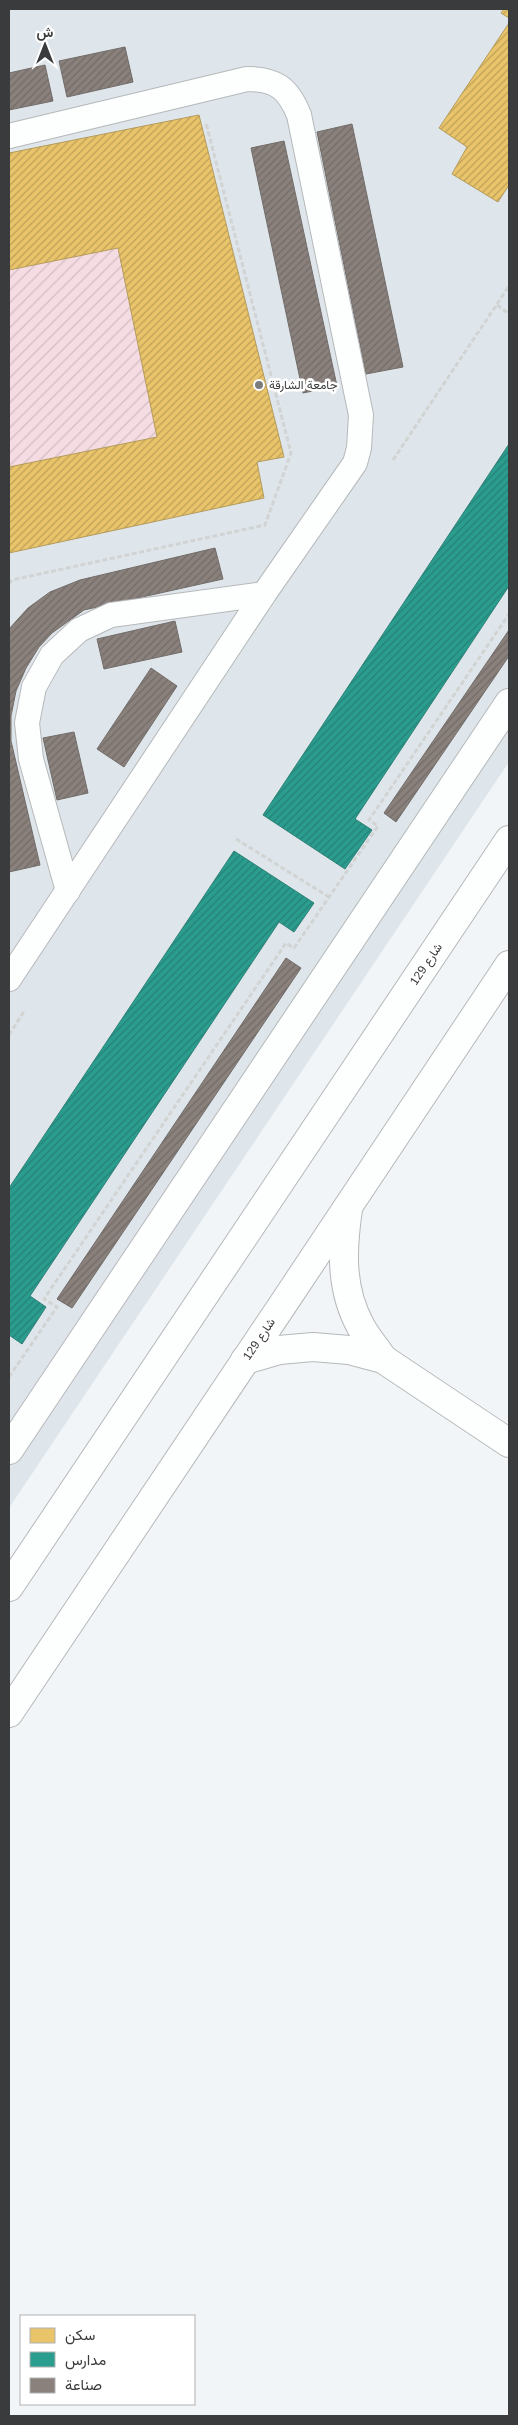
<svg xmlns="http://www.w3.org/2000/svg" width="518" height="2425" font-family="Arial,Vazirmatn,sans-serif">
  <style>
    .built { fill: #dee6eb }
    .garden { fill: url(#garden-furrows) }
    .homes { fill: url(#homes-hatch); stroke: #b49b5c }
    .schools { fill: url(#schools-hatch); stroke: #2f8076 }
    .industry { fill: url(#industry-hatch); stroke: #726c69 }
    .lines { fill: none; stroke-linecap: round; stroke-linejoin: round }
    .lane-casing { stroke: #b6b8ba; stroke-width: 26 }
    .street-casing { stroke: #b6b8ba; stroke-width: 30 }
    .secondary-casing { stroke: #b6b8ba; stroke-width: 30 }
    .path { stroke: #d2d3d3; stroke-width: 3; stroke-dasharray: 5 2.5; stroke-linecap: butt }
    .lane { stroke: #fdfefe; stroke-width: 24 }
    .street { stroke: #fdfefe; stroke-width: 28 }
    .secondary { stroke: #fdfefe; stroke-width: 28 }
    .poi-dot { fill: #7a7c7d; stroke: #fff; stroke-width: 2 }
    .labels { text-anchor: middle; stroke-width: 5; stroke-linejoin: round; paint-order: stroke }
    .poi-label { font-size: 12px; fill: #3a3b3c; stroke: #fff; text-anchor: start }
    .street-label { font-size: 12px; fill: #3a3b3c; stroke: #fff }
  </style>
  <defs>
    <pattern id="garden-furrows" width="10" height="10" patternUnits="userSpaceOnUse" patternTransform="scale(1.25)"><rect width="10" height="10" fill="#f5dbe2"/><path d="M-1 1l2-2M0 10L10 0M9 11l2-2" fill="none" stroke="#d3bdc3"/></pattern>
    <pattern id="homes-hatch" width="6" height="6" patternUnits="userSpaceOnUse" patternTransform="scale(1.25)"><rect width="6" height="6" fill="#e9c46a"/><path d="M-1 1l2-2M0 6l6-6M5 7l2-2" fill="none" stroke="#bea058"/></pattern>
    <pattern id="schools-hatch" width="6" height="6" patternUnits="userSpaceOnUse" patternTransform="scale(1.25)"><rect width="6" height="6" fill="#2a9d8f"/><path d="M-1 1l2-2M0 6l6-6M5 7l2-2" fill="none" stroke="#258176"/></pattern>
    <pattern id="industry-hatch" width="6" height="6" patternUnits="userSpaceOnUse" patternTransform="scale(1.25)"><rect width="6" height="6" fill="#8a817c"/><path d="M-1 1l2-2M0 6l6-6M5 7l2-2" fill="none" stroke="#726b67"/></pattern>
  </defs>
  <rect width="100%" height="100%" fill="#f2f5f7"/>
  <path class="built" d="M9,9H509V762L9,1508Z"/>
  <path class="garden" d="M118,248L157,437L9,467V270Z"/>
  <g class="homes">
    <path d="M504,9H509V18L501,13Z"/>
    <path d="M509,23V185L498,202L452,174L467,147L439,128Z"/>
    <path d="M199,115L284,457L257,462L264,498L9,553V467L157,437L118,248L9,270V153Z"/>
  </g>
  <g class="schools">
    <path d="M509,444V586L355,819L372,830L345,869L263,815Z"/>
    <path d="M234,851L314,903L294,932L279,922L30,1296L46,1307L22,1344L9,1335V1188Z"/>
  </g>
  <g class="industry">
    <path d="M125,47L133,82L67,97L59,61Z"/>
    <path d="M45,65L53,101L9,110V73Z"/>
    <path d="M352,124L403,367L366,374L317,132Z"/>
    <path d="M284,141L337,386L303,393L251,148Z"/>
    <path d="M215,548L223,579L84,610L52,633L39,647L26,668L16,691L11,716V741L40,865L9,872V629L28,608L50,592L80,580Z"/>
    <path d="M175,621L182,652L104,669L97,639Z"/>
    <path d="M509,630V656L396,822L384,813Z"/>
    <path d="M151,668L177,686L124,767L97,749Z"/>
    <path d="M74,732L88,793L57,800L43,738Z"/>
    <path d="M286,958L301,968L72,1308L57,1299Z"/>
  </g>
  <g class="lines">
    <g class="lane-casing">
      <g id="lane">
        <path d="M9,136L247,79C276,79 288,88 299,115L361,415L359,448L355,463L264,594L9,979"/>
        <path d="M68,891L31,759L27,723L34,687L52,655L79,630L111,615L264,594"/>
      </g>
    </g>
    <g class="street-casing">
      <g id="street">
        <path d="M348,1209C342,1250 340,1289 361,1327C367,1338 376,1348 383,1359"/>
        <path d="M245,1360L279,1350L313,1347L349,1350L383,1359L509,1443"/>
        <path d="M9,1450L509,703"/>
      </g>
    </g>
    <g class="secondary-casing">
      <g id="secondary">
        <path d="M9,1587L509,840"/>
        <path d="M9,1713C175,1464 344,1215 509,965"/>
      </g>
    </g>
    <g class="path">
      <path d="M497,305L509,314"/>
      <path d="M393,460L509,286"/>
      <path d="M9,584L12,580L265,525L291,453L206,123"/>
      <path d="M236,839L329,897"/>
      <path d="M9,1035L25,1010"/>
      <path d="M9,1377L57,1307L44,1299L286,943L294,948L378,826L369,820L509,614"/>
    </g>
    <use href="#lane" class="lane"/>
    <use href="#street" class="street"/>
    <use href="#secondary" class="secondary"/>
  </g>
  <circle class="poi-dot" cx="259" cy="385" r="5"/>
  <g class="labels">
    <g class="poi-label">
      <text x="269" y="389">جامعة الشارقة</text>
    </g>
    <g class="street-label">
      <text transform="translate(426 964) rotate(-56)" y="4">شارع 129</text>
      <text transform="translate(259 1339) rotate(-56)" y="4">شارع 129</text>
    </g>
  </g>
  <rect width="518" height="2425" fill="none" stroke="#3a3b3c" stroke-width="20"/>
  <rect x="20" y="2315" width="175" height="90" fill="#ffffff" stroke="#b0b1b1"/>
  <rect x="30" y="2328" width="25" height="15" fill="#e9c46a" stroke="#b0b1b1"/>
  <text x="65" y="2340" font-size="15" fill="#3a3b3c">سكن</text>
  <rect x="30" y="2352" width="25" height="15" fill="#2a9d8f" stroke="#b0b1b1"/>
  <text x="65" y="2365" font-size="15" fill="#3a3b3c">مدارس</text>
  <rect x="30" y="2378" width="25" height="15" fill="#8a817c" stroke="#b0b1b1"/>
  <text x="65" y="2390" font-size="15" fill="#3a3b3c">صناعة</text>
  <g transform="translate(45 45)" stroke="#ffffff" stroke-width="4" paint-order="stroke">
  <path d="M0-4L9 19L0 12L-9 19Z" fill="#3a3b3c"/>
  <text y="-8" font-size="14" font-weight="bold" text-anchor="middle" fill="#3a3b3c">ش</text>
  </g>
</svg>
